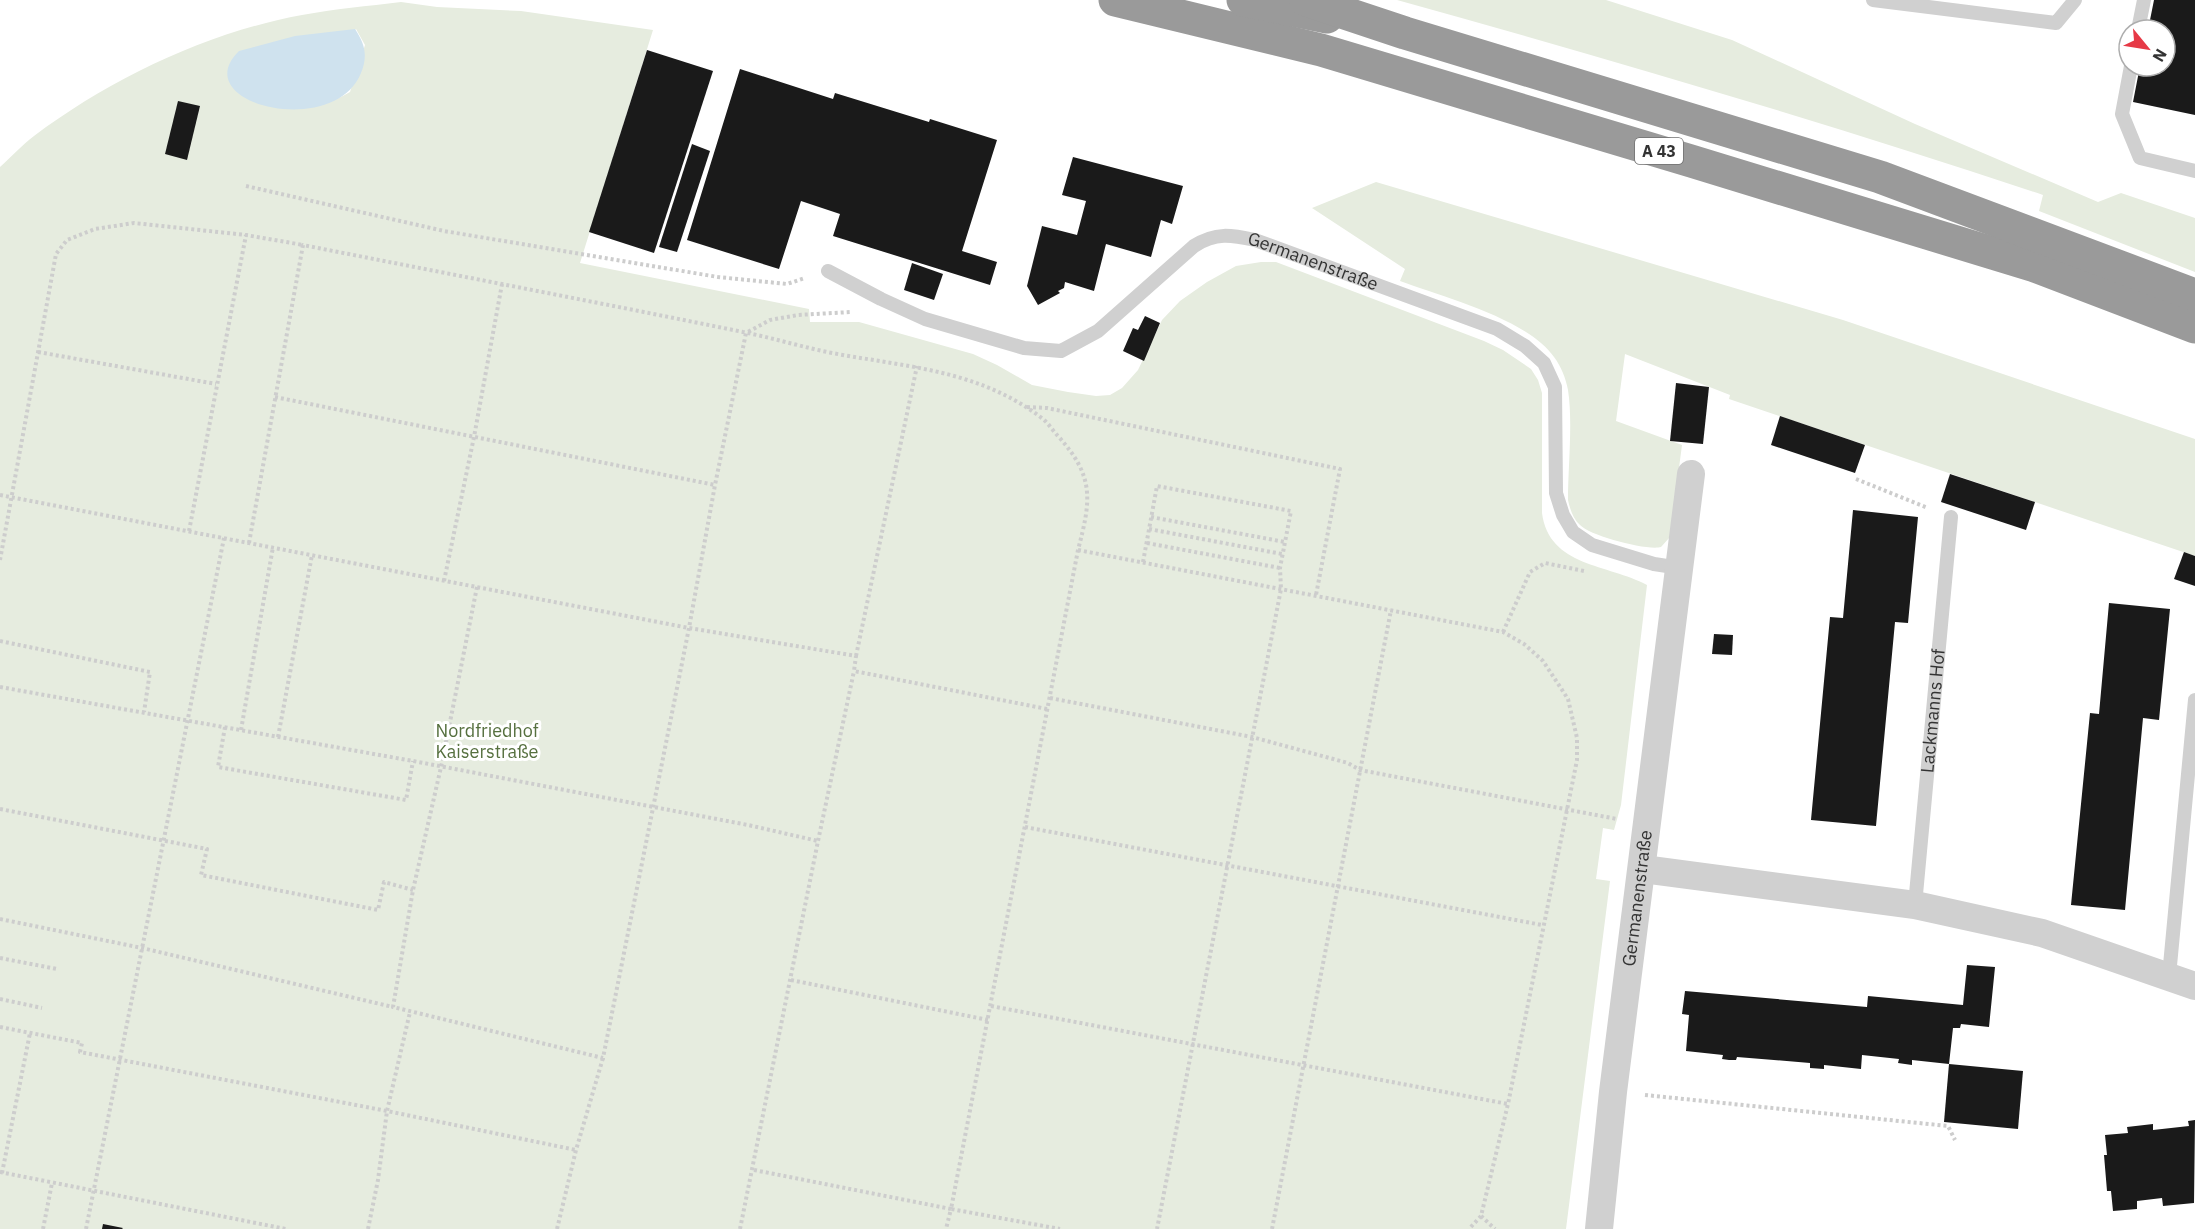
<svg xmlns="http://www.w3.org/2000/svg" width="2195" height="1229" font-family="'IBM Plex Sans',sans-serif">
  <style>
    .green { fill: #e6ecdf; fill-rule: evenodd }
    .water { fill: #cfe2ee }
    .building { fill: #1a1a1a }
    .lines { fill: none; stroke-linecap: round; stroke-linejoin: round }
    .path { stroke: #cdcdcd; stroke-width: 4; stroke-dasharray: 3 3; stroke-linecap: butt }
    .lane { stroke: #d0d0d0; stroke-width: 14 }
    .street { stroke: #d0d0d0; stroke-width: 28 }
    .highway { stroke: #9a9a9a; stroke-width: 33 }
    .labels { text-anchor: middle; stroke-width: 6; stroke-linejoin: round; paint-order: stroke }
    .shield { fill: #fff; stroke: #707070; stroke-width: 1.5 }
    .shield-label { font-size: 16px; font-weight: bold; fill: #333 }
    .street-label { font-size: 18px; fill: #333; stroke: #fff }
    .park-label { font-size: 18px; fill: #56703f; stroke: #fff }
  </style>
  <rect width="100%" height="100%" fill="#fff"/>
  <g class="green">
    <path d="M1397,0H1606L1732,40L1915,124L2098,202L2121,193L2195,218V272L2039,211L2043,195C1830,124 1614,60 1397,0Z"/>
    <path d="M401,2L437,7L521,11L653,30L580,263L809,309L810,322H859L973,354L997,365L1032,385L1068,392L1096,396L1110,395L1122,388L1138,370L1162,320L1180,301L1207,282L1236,266L1261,262H1276L1484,341L1503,350L1531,369L1538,380L1542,393V513C1549,567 1608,564 1647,585L1621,805L1614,830L1603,828L1596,879L1610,881L1566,1229H0V167C11,157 22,145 34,136C110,79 208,32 302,15C334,9 368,6 401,2ZM356,29L365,45L350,92C327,106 305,110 279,108Z"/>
    <path d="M1376,182L1843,320L2195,439V556L1729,399L1730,395L1625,354L1616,421L1682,445L1670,537L1661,547C1648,551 1590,536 1580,525C1573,519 1570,509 1568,500C1568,467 1573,422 1568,390C1566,379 1561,366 1554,357C1528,319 1443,297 1400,281L1405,269L1312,208Z"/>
  </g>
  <path class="water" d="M355,29C365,44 368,56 361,73C334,140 185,104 239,51L295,36Z"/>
  <g class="building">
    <path d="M2154,0H2195V115L2133,102L2140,66H2165V30H2148Z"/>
    <path d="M647,50L713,71L654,253L589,232Z"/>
    <path d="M740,69L833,99L835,93L929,122L930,119L997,140L962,251L997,262L990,285L833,236L840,214L801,201L779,269L687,240Z"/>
    <path d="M178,101L200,106L187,160L165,154Z"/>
    <path d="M692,144L710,151L677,252L659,247Z"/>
    <path d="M1073,157L1183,186L1172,224L1161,220L1151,257L1106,244L1094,291L1065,282L1064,288L1058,291L1060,293L1038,305L1027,286L1042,226L1077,235L1086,201L1062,195Z"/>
    <path d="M912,263L943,274L934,300L904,290Z"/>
    <path d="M1145,316L1160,323L1144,361L1123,351L1133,328L1138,330Z"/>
    <path d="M1676,383L1709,387L1703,444L1670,441Z"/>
    <path d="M1780,416L1865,445L1855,473L1771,445Z"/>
    <path d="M1950,474L2035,502L2026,530L1941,502Z"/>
    <path d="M1853,510L1918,517L1908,623L1895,622L1876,826L1811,820L1830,617L1843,618Z"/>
    <path d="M2184,552L2195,556V586L2174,579Z"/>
    <path d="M2109,603L2170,609L2159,720L2143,718L2125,910L2071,905L2090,713L2099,714Z"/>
    <path d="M1714,634L1733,635L1732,655L1712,654Z"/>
    <path d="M1967,965L1995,967L1989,1027L1961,1024L1960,1028H1953L1949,1064L1912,1060V1065L1898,1063L1899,1059L1862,1055L1861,1069L1824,1065V1069L1810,1068V1063L1737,1057L1736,1060H1729L1722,1059L1723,1055L1686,1051L1689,1015L1682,1014L1685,991L1867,1007L1868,996L1963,1005Z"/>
    <path d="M1949,1064L2023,1071L2018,1129L1944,1122Z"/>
    <path d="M2195,1120L2194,1203L2163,1206L2162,1198L2137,1201V1209L2113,1211L2111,1191H2107L2104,1155H2107L2105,1135L2128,1133L2127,1127L2153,1124V1130L2189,1126L2188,1121Z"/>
    <path d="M103,1224L123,1228L122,1229H102Z"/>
  </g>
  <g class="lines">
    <g class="path">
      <path d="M246,186L444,231L718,277L787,284L805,278"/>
      <path d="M38,352L216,384"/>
      <path d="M275,397L715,485"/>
      <path d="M1027,407L1047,408L1340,469L1316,595"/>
      <path d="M1856,479L1928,508"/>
      <path d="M0,495L689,628L856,656L854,671L1047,709"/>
      <path d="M1151,517L1285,542"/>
      <path d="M1149,529L1282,554"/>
      <path d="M189,531L246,235"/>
      <path d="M249,543L303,245C449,274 596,302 743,332C773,338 802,347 832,353C907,367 980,370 1043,419C1049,424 1053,431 1058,436C1095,477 1091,500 1078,550L951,1209L1060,1229"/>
      <path d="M1147,543L1280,568"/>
      <path d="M1078,550L1503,632L1524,644L1543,661L1568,699L1577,738V760L1508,1104L1481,1216L1469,1229"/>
      <path d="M0,560L56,254L67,240L95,229L134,223L246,235L303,245"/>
      <path d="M1143,562L1157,486L1291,511L1280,568L1281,589L1157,1229"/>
      <path d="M444,581L474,437L502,284"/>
      <path d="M477,587L441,767L413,890L393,1007L603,1058L689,628L715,485L746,333L770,320L798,315L851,312"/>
      <path d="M1503,632L1530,572L1545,563L1584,571L1585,569"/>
      <path d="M0,641L150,672L144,712"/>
      <path d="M856,656L917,366"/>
      <path d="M0,687L413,761L748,825L818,841"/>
      <path d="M1050,698L1252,737L1348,763L1360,770L1617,819"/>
      <path d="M225,727L218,767L406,800L413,761"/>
      <path d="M241,730L273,547"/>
      <path d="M278,737L312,555"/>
      <path d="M0,809L207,849L201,875L378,910L384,882L413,890"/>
      <path d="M1025,827L1542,925"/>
      <path d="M0,919L142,948L393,1007"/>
      <path d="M0,958L57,969"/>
      <path d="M791,980L988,1020"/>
      <path d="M0,999L42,1008"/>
      <path d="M991,1006L1508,1104"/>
      <path d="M0,1027L82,1043L80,1052L387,1111L576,1150"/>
      <path d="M1645,1095L1948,1126L1955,1140"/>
      <path d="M754,1170L951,1209L946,1229"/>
      <path d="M0,1172L286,1229"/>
      <path d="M2,1173L30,1033"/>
      <path d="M1481,1216L1495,1229"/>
      <path d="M43,1229L52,1183"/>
      <path d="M86,1229L224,538"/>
      <path d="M368,1229L378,1180L387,1111L410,1012"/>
      <path d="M557,1229L576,1150L603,1058"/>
      <path d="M740,1229L818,841L854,671"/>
      <path d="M1272,1229L1391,610"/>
    </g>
    <g class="lane">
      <path d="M1873,0L2056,23L2075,0"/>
      <path d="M2138,30L2144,0"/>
      <path d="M2131,66L2122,114L2140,158L2195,171"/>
      <path id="s1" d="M828,271L881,299L925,319L1024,348L1061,351L1098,331L1194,246C1216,232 1231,235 1255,240L1497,329L1525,346L1544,363L1555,387L1556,493L1563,515L1573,532L1592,545L1654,564L1680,568"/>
      <path id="s2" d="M1915,905L1951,517"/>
      <path d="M2169,976L2195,700"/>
    </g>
    <g class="street">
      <path d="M1643,869L1915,905L2042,933L2195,986"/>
      <path id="s3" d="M1599,1229L1613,1092L1691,474"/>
    </g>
    <g class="highway">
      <path d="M1115,0L1321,50L1691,161L2035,266L2195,327"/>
      <path d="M1243,0L1327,17"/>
      <path d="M1306,0L1405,33L1880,177L2195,295"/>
    </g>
  </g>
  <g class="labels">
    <rect class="shield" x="1635" y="138" width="48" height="26" rx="4.5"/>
    <g class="shield-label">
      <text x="1659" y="157">A 43</text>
    </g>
    <g class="street-label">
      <text dy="6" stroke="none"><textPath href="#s1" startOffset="544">Germanenstraße</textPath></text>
      <text dy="6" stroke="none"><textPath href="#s2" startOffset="195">Lackmanns Hof</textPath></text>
      <text dy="6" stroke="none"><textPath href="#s3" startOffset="333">Germanenstraße</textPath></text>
    </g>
    <g class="park-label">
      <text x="487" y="737">Nordfriedhof<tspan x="487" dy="21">Kaiserstraße</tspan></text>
    </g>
  </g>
  <g transform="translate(2147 48) rotate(120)"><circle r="28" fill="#ffffff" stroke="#adadad" stroke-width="1.5"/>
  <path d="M0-4.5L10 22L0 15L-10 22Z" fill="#e63946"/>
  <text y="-9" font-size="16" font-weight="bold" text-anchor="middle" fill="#333333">N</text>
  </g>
</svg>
